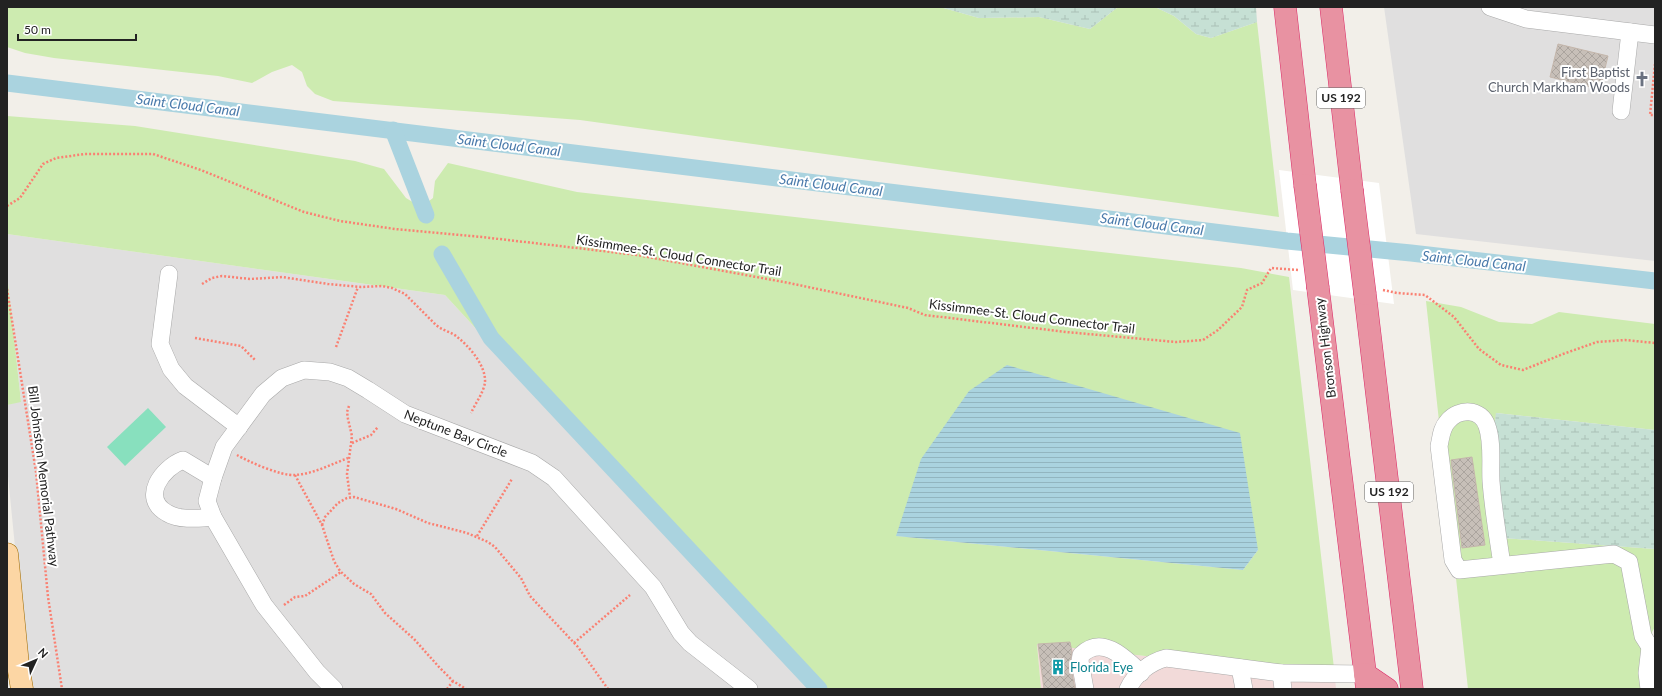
<svg xmlns="http://www.w3.org/2000/svg" width="1662" height="696" font-family="Lato,sans-serif">
  <style>
    .residential { fill: #e0dfdf }
    .commercial { fill: #f2dad9 }
    .grass { fill: #cdebb0; fill-rule: evenodd }
    .wetland { fill: url(#wetland-marsh) }
    .pitch { fill: #88e0be }
    .water { fill: url(#water-rules) }
    .pier { fill: #fff }
    .lines { fill: none; stroke-linecap: round; stroke-linejoin: round }
    .canal { stroke: #aad3df; stroke-width: 17 }
    .building { fill: url(#building-cross-hatch); stroke: #c4b6ab }
    .minor-casing { stroke: #a9a9a9; stroke-width: 18 }
    .major-casing { stroke: #a06b00; stroke-width: 23 }
    .highway-casing { stroke: #dc2a67; stroke-width: 23 }
    .path { stroke: #fa8072; stroke-width: 2.5; stroke-dasharray: 2 2; stroke-linecap: butt }
    .minor { stroke: #fff; stroke-width: 17 }
    .major { stroke: #fcd6a4; stroke-width: 22 }
    .highway { stroke: #e892a2; stroke-width: 22 }
    .highway-bridge-casing { stroke: #dc2a67; stroke-width: 23; stroke-linecap: butt }
    .highway-bridge { stroke: #e892a2; stroke-width: 22 }
    .labels { text-anchor: middle; stroke-width: 4; stroke-linejoin: round; paint-order: stroke }
    .shield { fill: #fff; stroke: #646464; stroke-width: 1 }
    .shield-label { font-size: 12px; font-weight: bold; fill: #222 }
    .worship-label { font-size: 13px; fill: #5b616d; stroke: #fff; text-anchor: end }
    .street-label { font-size: 13px; fill: #222; stroke: #fff }
    .culture-label { font-size: 13px; fill: #0d838f; stroke: #fff; text-anchor: start }
    .water-label { font-size: 14px; font-style: italic; fill: #4a7aab; stroke: #fff }
  </style>
  <defs>
    <pattern id="wetland-marsh" width="20" height="14" patternUnits="userSpaceOnUse"><rect width="20" height="14" fill="#c6e0d4"/><path d="M1 5h8M5 5V1M11 12h8M15 12V8" fill="none" stroke="#aac0b6"/></pattern>
    <pattern id="water-rules" width="6" height="5" patternUnits="userSpaceOnUse"><rect width="6" height="5" fill="#aad3df"/><path d="M0 2.5h6" fill="none" stroke="#92b5bf"/></pattern>
    <pattern id="building-cross-hatch" width="8" height="8" patternUnits="userSpaceOnUse"><rect width="8" height="8" fill="#c7bfb8"/><path d="M0 0l8 8M0 8l8-8" fill="none" stroke="#aba49e"/></pattern>
  </defs>
  <rect width="100%" height="100%" fill="#f2efe9"/>
  <g class="residential">
    <path d="M1384,7H1655V261L1416,234Z"/>
    <path d="M7,234L445,295L808,689H34L24,638L7,466V405L21,401L7,274Z"/>
  </g>
  <path class="commercial" d="M1037,644L1335,677L1336,689H1041Z"/>
  <g class="grass">
    <path d="M7,7H940L979,18L1039,17L1090,29L1118,7H1155L1174,16L1196,34L1211,38L1257,22L1279,217L580,120L333,101L315,94L307,86L302,72L292,65L272,72L252,83L218,76L54,58L25,53L7,47Z"/>
    <path d="M7,116L135,126L355,161L384,169L406,198L421,207L433,198L435,181L448,163L577,192L1241,268L1289,277L1335,677L1037,644L1041,689H808L445,295L7,234ZM896,536L1258,550L1243,570Z"/>
    <path d="M7,274L21,402L7,405Z"/>
    <path d="M1426,301L1461,307L1499,322L1532,324L1559,312L1655,324V430L1496,413L1491,457L1503,538L1655,549V627L1652,632L1655,655V689H1468Z"/>
  </g>
  <g class="wetland">
    <path d="M940,7H1118L1090,29L1039,17L979,18Z"/>
    <path d="M1155,7H1256L1257,22L1211,38L1196,34L1174,16Z"/>
    <path d="M1496,413L1655,430V549L1503,538L1491,457Z"/>
  </g>
  <path class="pitch" d="M148,408L166,427L125,466L107,447Z"/>
  <path class="water" d="M1007,365L1240,433L1258,550L1243,570L896,536L921,459L969,391Z"/>
  <path class="pier" d="M1279,170L1379,183L1394,304L1293,290Z"/>
  <g class="lines">
    <g class="canal">
      <path d="M7,83L1287,241L1411,253L1655,281"/>
      <path d="M393,130L426,215"/>
      <path d="M442,254L491,338L819,689"/>
    </g>
  </g>
  <g class="building">
    <path d="M1558,44L1608,56L1600,89L1550,77Z"/>
    <path d="M1472,457L1485,545L1462,548L1451,460Z"/>
    <path d="M1070,642L1072,652L1070,662L1075,689H1044L1038,644Z"/>
  </g>
  <g class="lines">
    <g class="minor-casing">
      <g id="minor">
        <path d="M1490,7L1526,19L1655,35"/>
        <path d="M1621,111L1630,32"/>
        <path d="M169,274L160,344L171,369L185,386L239,427"/>
        <path d="M213,478L183,460C162,468 140,498 167,513C180,521 200,518 213,517"/>
        <path d="M1502,565C1498,537 1493,509 1491,481C1490,463 1493,443 1487,426C1481,408 1459,408 1448,421C1441,428 1441,438 1439,446L1453,560L1459,570L1614,554L1629,562L1643,636L1650,647L1655,646"/>
        <path d="M1240,668L1244,689"/>
        <path d="M334,689L317,672L264,605L213,517L207,501L213,478L224,447L263,394L282,378L304,370L330,372L348,378L368,390L405,414L532,463L554,478L653,587L681,633L690,643L749,689"/>
        <path d="M1085,689L1080,661L1081,655C1102,634 1125,658 1141,673"/>
        <path d="M1128,689C1135,674 1150,662 1166,658L1281,673"/>
        <path d="M1283,689L1281,673L1365,674"/>
        <path d="M1649,689L1647,673L1650,647"/>
      </g>
    </g>
    <g class="major-casing">
      <path id="major" d="M7,554L18,665L22,689"/>
    </g>
    <g class="highway-casing">
      <g id="highway">
        <path d="M1285,7L1305,185"/>
        <path d="M1331,7L1352,190"/>
        <path d="M1318,288L1367,689"/>
        <path d="M1365,294L1412,689"/>
        <path d="M1365,674L1387,689"/>
      </g>
    </g>
    <g class="path">
      <path d="M1655,64L1650,115H1655"/>
      <path d="M7,206L20,198L43,164L56,158L85,154H153L201,170L304,212L340,221L395,229L482,237L637,255L789,283L908,308L925,315L1066,332L1176,342L1203,340L1218,330L1242,307L1247,290L1262,283L1271,268L1298,270"/>
      <path d="M202,284L212,278L222,276L250,279L282,277L328,284L361,287L382,286L392,288L405,294L435,324C441,330 449,331 456,336C468,345 486,365 485,382C484,392 475,404 471,413"/>
      <path d="M7,289L36,472L48,597L62,689"/>
      <path d="M1383,290L1397,293L1425,295L1454,317L1479,349L1501,365L1523,370L1563,354L1597,342L1625,340L1655,343"/>
      <path d="M195,338L241,346L256,361"/>
      <path d="M336,347L358,287"/>
      <path d="M349,406L347,412L348,419L352,436L347,474L350,497"/>
      <path d="M352,443L371,435L378,427"/>
      <path d="M237,455C249,462 281,476 295,475C313,474 332,464 348,458"/>
      <path d="M295,475L322,525L334,561L340,571L354,584L371,594L385,613L414,639L439,667L453,681L466,689"/>
      <path d="M322,525L325,517L338,503L347,498L354,497L396,509L428,523L467,533L488,542L495,547L521,578L530,596L578,647L608,689"/>
      <path d="M477,536L512,479"/>
      <path d="M284,605L295,597L305,596L341,572"/>
      <path d="M574,643L630,595"/>
      <path d="M447,689L453,681"/>
    </g>
    <use href="#minor" class="minor"/>
    <use href="#major" class="major"/>
    <use href="#highway" class="highway"/>
    <g class="highway-bridge-casing">
      <g id="highway-bridge">
        <path d="M1305,185L1318,288"/>
        <path d="M1352,190L1365,294"/>
      </g>
    </g>
    <use href="#highway-bridge" class="highway-bridge"/>
  </g>
  <defs>
    <g id="church-bare" transform="scale(1.2)"><path d="M-1.2-6h2.4v3.5h3.3v2.4h-3.3V6h-2.4V-.1h-3.3v-2.4h3.3Z" fill="#6b7280" stroke="#fff" stroke-width="2.5" paint-order="stroke"/></g>
    <g id="building-bare" transform="scale(1.2)"><path d="M-4-6H4V6H1V3H-1V6H-4ZM-2.5-4.3h1.7v1.8h-1.7ZM.8-4.3h1.7v1.8H.8ZM-2.5-1h1.7V.8h-1.7ZM.8-1h1.7V.8H.8Z" fill="#0f9aa8" stroke="#fff" stroke-width="2.5" paint-order="stroke"/></g>
  </defs>
  <g fill-rule="evenodd">
    <use href="#church-bare" x="1642" y="79"/>
    <use href="#building-bare" x="1058" y="667"/>
  </g>
  <g class="labels">
    <g class="shield">
      <rect x="1317" y="88" width="48" height="20" rx="3"/>
      <rect x="1365" y="482" width="48" height="20" rx="3"/>
    </g>
    <g class="shield-label">
      <text x="1341" y="102">US 192</text>
      <text x="1389" y="496">US 192</text>
    </g>
    <g class="worship-label">
      <text x="1630" y="77">First Baptist<tspan x="1630" dy="15">Church Markham Woods</tspan></text>
    </g>
    <g class="street-label">
      <text transform="translate(679 255) rotate(9)" y="5">Kissimmee-St. Cloud Connector Trail</text>
      <text transform="translate(1032 316) rotate(7)" y="5">Kissimmee-St. Cloud Connector Trail</text>
      <text transform="translate(1325 348) rotate(-97)" y="5">Bronson Highway</text>
      <text transform="translate(456 433) rotate(21)" y="5">Neptune Bay Circle</text>
      <text transform="translate(44 476) rotate(83)" y="5">Bill Johnston Memorial Pathway</text>
    </g>
    <g class="culture-label">
      <text x="1070" y="672">Florida Eye</text>
    </g>
    <g class="water-label">
      <text transform="translate(188 105) rotate(7)" y="5">Saint Cloud Canal</text>
      <text transform="translate(509 145) rotate(7)" y="5">Saint Cloud Canal</text>
      <text transform="translate(831 185) rotate(7)" y="5">Saint Cloud Canal</text>
      <text transform="translate(1152 224) rotate(7)" y="5">Saint Cloud Canal</text>
      <text transform="translate(1474 261) rotate(6)" y="5">Saint Cloud Canal</text>
    </g>
  </g>
  <rect width="1662" height="696" fill="none" stroke="#222222" stroke-width="16"/>
  <g transform="translate(36 660) rotate(46)" stroke="#ffffff" stroke-width="3" paint-order="stroke">
  <path d="M0-3L7 15L0 10L-7 15Z" fill="#222222"/>
  <text y="-6" font-size="11" font-weight="bold" text-anchor="middle" fill="#222222">N</text>
  </g>
  <path d="M18 34v6h118v-6" fill="none" stroke="#222222" stroke-width="2"/>
  <text x="24" y="34" font-size="12" fill="#222222" stroke="#ffffff" stroke-width="3" paint-order="stroke">50 m</text>
</svg>
